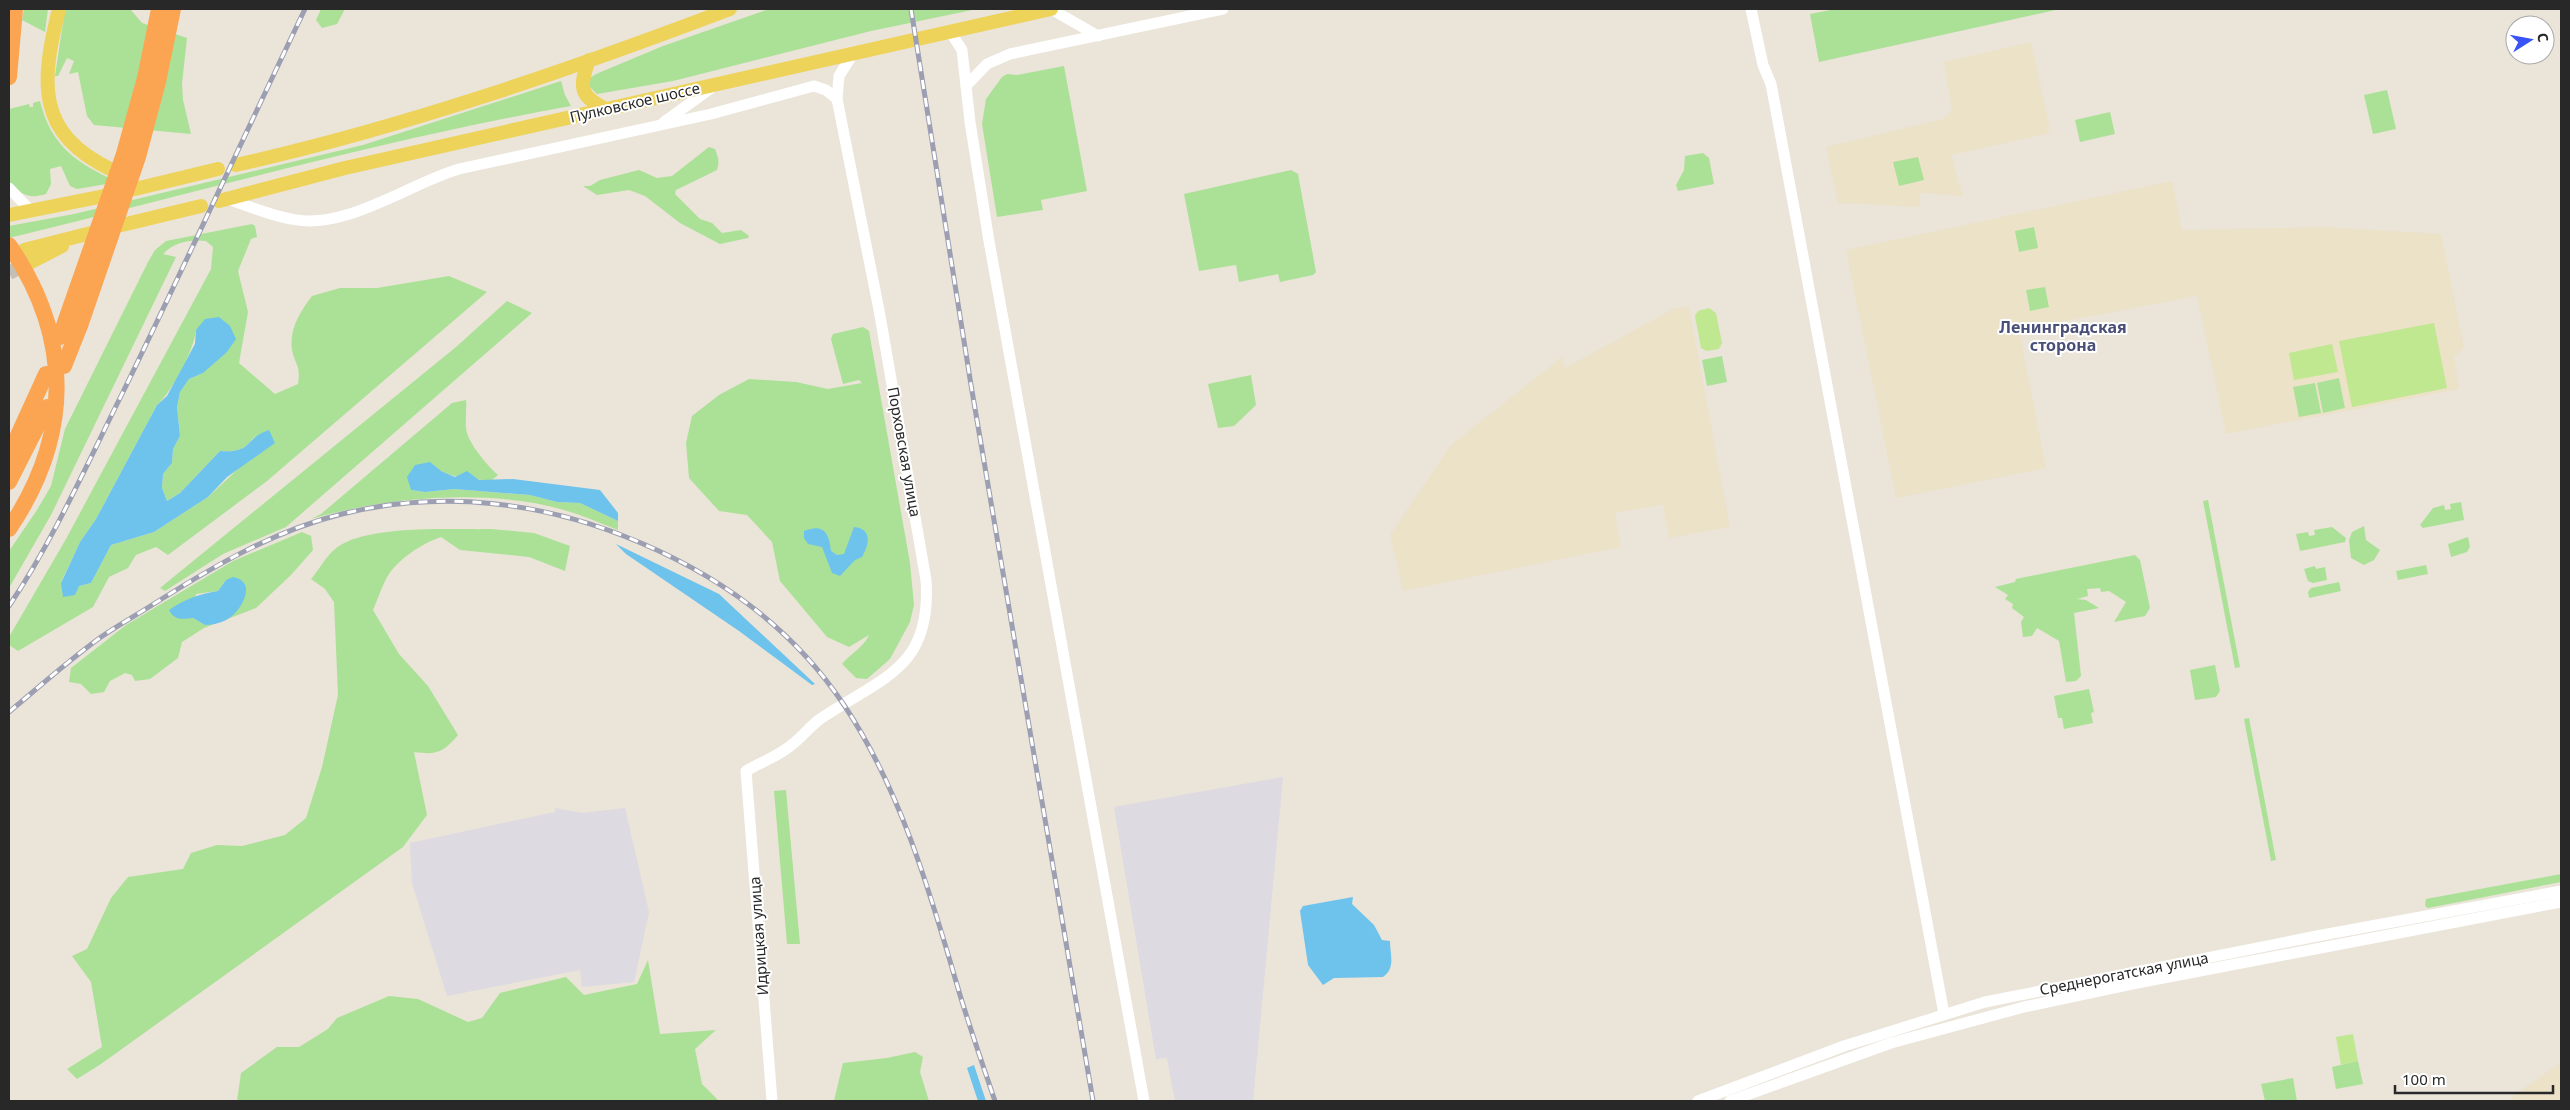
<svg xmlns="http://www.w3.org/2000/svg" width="2570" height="1110" font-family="'Noto Sans',sans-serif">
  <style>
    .industrial { fill: #dddae2 }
    .education { fill: #ece2c8 }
    .green { fill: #abe196; fill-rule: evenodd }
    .pitch { fill: #bfe891 }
    .water { fill: #6dc3ec }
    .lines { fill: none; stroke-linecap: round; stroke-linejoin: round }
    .major-tunnel { stroke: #c3beb6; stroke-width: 14; stroke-dasharray: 14 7; stroke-linecap: butt }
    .minor { stroke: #fff; stroke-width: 11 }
    .major { stroke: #eed35b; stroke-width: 14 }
    .highway { stroke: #fba553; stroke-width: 16 }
    .rail-casing { stroke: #9c9eb2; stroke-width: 5 }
    .rail { stroke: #fff; stroke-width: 3; stroke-dasharray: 9; stroke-linecap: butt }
    .labels { text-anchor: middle; stroke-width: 4; stroke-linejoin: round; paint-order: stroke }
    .street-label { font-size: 15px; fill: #282828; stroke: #fff }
    .neighbourhood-label { font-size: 16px; font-weight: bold; fill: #494f77; stroke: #fff }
  </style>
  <rect width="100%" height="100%" fill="#eae4d9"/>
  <g class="industrial">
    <path d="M1283,777L1253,1101H1175L1167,1058L1156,1059L1114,807Z"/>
    <path d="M555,808L582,813L625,808L649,912L634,982L582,987L580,970L447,996L412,883L410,843L555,812Z"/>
  </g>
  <g class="education">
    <path d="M2031,42L2050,128L2047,134L1951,155L1963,196L1920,193V207L1838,203L1826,147L1943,119L1952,111L1944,62Z"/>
    <path d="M2172,181L2182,230L2325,227L2441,234L2464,348L2454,357L2459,389L2226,434L2197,296L2019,330L2046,468L1896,498L1846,250Z"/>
    <path d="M1689,307L1730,527L1669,538L1663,505L1615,513L1621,547L1403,591L1390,535L1450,446L1562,357L1565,368L1675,308Z"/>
    <path d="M2561,1063V1101H2511L2514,1095Z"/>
  </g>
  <g class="green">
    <path d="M24,9H48L45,32L22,20Z"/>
    <path d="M65,9H130L142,23L187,38L182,84L183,100L191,134L94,125L87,116L78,72L69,74L74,61L67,58L58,76H55Z"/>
    <path d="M321,9H345L337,24L322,28L316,20Z"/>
    <path d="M769,9H977L871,31L673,81L597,94L588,85L590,78L596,74L663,46Z"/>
    <path d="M1836,9H2060L1819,62L1810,14Z"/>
    <path d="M1064,66L1087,191L1041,200L1043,210L997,217L982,124L986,99L1002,77L1007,74L1017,75Z"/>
    <path d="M561,81L565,95L571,106C381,140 196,193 9,238V226L74,214L363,145Z"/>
    <path d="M2387,90L2396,129L2373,134L2364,95Z"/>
    <path d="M40,101C51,147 78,164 118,182L77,189L70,186L61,166L50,169L51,184L46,194C30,199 22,195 9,184V109L29,104L30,107H33V103Z"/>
    <path d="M2110,112L2115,134L2080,142L2075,120Z"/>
    <path d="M709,147L715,149C718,157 720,161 717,170L676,190L675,194L700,219L712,223L722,233L741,230L749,236L748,238L720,244L680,223L645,196L629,190L597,195L583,186H590L600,180L639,170L657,178L672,176Z"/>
    <path d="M1703,153L1709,158L1714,184L1678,191L1676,185L1684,170L1685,156Z"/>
    <path d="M1918,157L1924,180L1899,186L1893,162Z"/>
    <path d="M1291,170L1298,174L1316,272L1313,275L1280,282L1278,274L1239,282L1236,265L1199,271L1184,194Z"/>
    <path d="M252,224L255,226L257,237L251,239L238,271L248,312L239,363L275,394L298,384C301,365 295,365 292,350C289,329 300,312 312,296L340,288H377L449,276L487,292L267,481L168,555L156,547L136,555L128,568L109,577L93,607L18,651L9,645V637L66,539L211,269L213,247L206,241C191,239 174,242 163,254L176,257L51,515L9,588V551L37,510L51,486L65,429L148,262L155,250L166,241ZM196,330L203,373L189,379L180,392L177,407L180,436L173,449L172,463L163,474L162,488L167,501L180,493L220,451C238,452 246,450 256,434L239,468L208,497L154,532L111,545L91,583L79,586L61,582L80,542L96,519L157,405C172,392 194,350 196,330Z"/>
    <path d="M2034,227L2038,248L2019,252L2015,231Z"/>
    <path d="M2045,287L2049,307L2030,311L2026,290Z"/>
    <path d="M507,301L532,313L286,527L223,554L165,591L160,588L456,347Z"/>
    <path d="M863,327L869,331L910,563L914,605L910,622L890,659L867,679L856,678L842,664C851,653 864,647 869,635L849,647L827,637L780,581L772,542L747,515L719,511L689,478L686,443L692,416L719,395L749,379L796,382L828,389L862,383L859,380L843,384L831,339L833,334Z"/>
    <path d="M1722,356L1727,382L1707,386L1702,360Z"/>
    <path d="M1251,375L1256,405L1234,426L1218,428L1208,384Z"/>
    <path d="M2339,378L2345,408L2323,413L2317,383Z"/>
    <path d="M2315,383L2321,413L2299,417L2293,387Z"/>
    <path d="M466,400C467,409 465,419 466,428C467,442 487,465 498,475L492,480C474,480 458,479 441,471L411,490L425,492L454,489L530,495L557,502L580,503L618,521V530C600,523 582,515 564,510C486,488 388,497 311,519L321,514L452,403Z"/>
    <path d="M2208,500L2240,667L2235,668L2203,501Z"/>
    <path d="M2461,502L2464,520L2423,528L2420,525L2433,508L2444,505L2445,510L2451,509L2450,504Z"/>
    <path d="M2364,526L2366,540L2380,550L2374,560L2364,565L2351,558L2349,540L2352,532Z"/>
    <path d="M2332,527L2346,538L2345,542L2300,551L2296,534L2308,532L2309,536L2315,535L2314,530Z"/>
    <path d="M491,529L534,533L570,546L565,571L529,557L460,550L441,537C423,543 400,558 389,574C382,585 378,599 373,610L399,654L428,686L458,735C443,753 436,755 414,752L427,815L403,847L101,1064L77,1079L67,1069L102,1047L91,982L72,956L87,949L111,898L128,877L183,869L191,853L217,845L242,846L285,835L306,818L322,767L338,695L334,602L325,589L311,579C319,570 326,556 335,549C365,524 451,530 491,529Z"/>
    <path d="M302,532L311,536L313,550L291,575L256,608L204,628L182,642L178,658L150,679L135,681L132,675L125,673L110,681L104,692L91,694L81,684L69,682L71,668L126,625L233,561ZM226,580V620L205,625L193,618L196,594L218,591Z"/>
    <path d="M2468,537L2470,547L2467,552L2451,557L2448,544Z"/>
    <path d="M2135,555L2140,560L2150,608L2145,616L2114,622L2126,602L2109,591L2101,592L2100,588L2087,589L2088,596L2077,599L2086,600L2099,608L2074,613L2081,676L2076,681L2066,682L2059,641L2037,628L2032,636L2023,637L2021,622L2024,617L2012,608L2013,604L2005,599L2008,595L1995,587L2015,582L2016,579Z"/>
    <path d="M2426,565L2428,574L2398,580L2396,571Z"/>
    <path d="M2315,566L2316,569L2325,567L2327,580L2313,583L2308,581L2304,569Z"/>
    <path d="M2339,582L2341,591L2309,598L2308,592L2311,588Z"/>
    <path d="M2215,665L2220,691L2216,697L2195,700L2190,670Z"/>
    <path d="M2089,689L2094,712L2091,713L2093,723L2064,729L2062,718H2058L2054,696Z"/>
    <path d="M2249,718L2276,860L2271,861L2244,719Z"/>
    <path d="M786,790L800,944H787L774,791Z"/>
    <path d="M2561,874V882L2428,908L2425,906L2426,899Z"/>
    <path d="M648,960L660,1034L716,1030L695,1049L702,1084L719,1101H237L241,1073L277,1047H299L328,1029L337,1018L389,996L418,999L468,1022L482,1018L500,993L566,977L584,995L637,984Z"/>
    <path d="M915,1052L923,1057L920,1072L929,1101H834L843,1063L887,1058Z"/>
    <path d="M2358,1061L2363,1084L2336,1089L2332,1067Z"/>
    <path d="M2293,1078L2297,1101H2265L2261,1084Z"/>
  </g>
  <g class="pitch">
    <path d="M1709,308L1716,313L1722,343L1719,349L1707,351L1701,348L1695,316L1698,311Z"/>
    <path d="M2434,323L2447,388L2352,407L2339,341Z"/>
    <path d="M2332,344L2338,372L2294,380L2289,353Z"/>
    <path d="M2353,1034L2358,1061L2341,1065L2336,1037Z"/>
  </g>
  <g class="water">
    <path d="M219,317L230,326L236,339L227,352L203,373L189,379L180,392L177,407L180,436L173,449L172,463L163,474L162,488L167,501L180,493L220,451C254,453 243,439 269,430L275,443L227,477L208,497L154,532L111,545L91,583L79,586L75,595L63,597L61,583L80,542L96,519L157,405L167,396L195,344L196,330L205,319Z"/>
    <path d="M430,462L441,471L455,477L467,471L479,480L513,479L600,490L618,513V521L580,503L557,502L530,495L454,489L425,492L411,490L407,477L415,465Z"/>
    <path d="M854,527C873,529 869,545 862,557L855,560L840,576L832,573L822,547L808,544L804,538V531C824,523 829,533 831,551L837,555L844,554Z"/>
    <path d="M616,544L719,594L815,684L812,685L739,631L626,554Z"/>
    <path d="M233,577C256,581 244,606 232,616C225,622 214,625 205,625L193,618C182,619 175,621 169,610C185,599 199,594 218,591L226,580Z"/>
    <path d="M1353,897L1352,904L1374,925L1382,940L1390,941C1390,955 1396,968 1383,977L1334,978L1323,985L1308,965L1300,911L1303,906Z"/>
    <path d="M974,1065L986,1101H978L967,1068Z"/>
  </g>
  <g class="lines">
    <path class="major-tunnel" d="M9,273L30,262"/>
    <g class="minor">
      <path d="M1051,9L1098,36"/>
      <path d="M1751,9L1763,65L1771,84L1944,1014"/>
      <path d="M947,32L953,36L962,50L970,122L989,241L1144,1101"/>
      <path d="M966,86L987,64L1010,54L1223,9"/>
      <path d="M664,122L714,86"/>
      <path d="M9,188L31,211"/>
      <path d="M228,199C248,206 269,215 291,219C345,231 408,184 459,169L711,114L814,86L826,90L837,99"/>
      <path d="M772,1101L746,771C759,763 774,758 786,749C799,741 808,728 820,719C882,677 932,669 926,580L879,310L837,99L839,76L854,52"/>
      <path d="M1698,1101L1844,1046L1985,1002L2317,936L2561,891"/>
      <path d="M1730,1101L1891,1043L2024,1007L2132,984L2561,902"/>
    </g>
    <g class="major">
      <path d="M59,9C41,82 35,133 112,170"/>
      <path d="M589,60C579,87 579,96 606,109"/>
      <path d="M236,165C405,127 569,70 730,9"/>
      <path d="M135,189L218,169"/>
      <path d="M219,201L345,168L1051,9"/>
      <path d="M9,215L104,196"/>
      <path d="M122,225L201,206"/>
      <path d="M24,250L91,233"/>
      <path d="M31,262L62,246"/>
    </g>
    <g class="highway">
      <path d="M9,77L15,9"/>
      <path d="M9,245C73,338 72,436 9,529"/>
      <path d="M60,337L124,154L145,78L159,9"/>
      <path d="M64,366L81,323L138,157L158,82L173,9"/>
      <path d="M9,455L46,374"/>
      <path d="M9,482L47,407"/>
    </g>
    <g class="rail-casing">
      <g id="rail">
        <path d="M911,9L971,385L1093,1101"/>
        <path d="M9,606C53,541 88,462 123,392C185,265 244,136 305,9"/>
        <path d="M9,712C39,687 69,660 101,637C120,624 140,613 160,600C216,565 276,530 342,514C443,489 546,502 641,543C723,578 794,630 844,705C902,792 931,896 960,995C971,1031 983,1066 995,1101"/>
      </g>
    </g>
    <use href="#rail" class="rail"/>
  </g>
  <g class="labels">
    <g class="street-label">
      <text transform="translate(635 103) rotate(-13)" y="5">Пулковское шоссе</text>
      <text transform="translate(904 452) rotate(80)" y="5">Порховская улица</text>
      <text transform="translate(759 936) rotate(-94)" y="5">Идрицкая улица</text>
      <text transform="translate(2124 974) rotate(-11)" y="5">Среднерогатская улица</text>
    </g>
    <g class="neighbourhood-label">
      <text x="2063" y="333">Ленинградская<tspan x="2063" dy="18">сторона</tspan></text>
    </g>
  </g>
  <rect width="2570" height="1110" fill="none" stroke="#282828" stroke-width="20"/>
  <g transform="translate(2530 40) rotate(79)"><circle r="24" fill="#ffffff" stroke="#a9a9a9"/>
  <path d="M0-4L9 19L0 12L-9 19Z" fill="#3a53f6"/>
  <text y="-8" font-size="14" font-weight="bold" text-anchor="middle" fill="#282828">С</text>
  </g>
  <path d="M2395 1085v8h158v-8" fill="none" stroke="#282828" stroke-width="2.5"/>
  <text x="2402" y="1085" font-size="15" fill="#282828" stroke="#ffffff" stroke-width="4" paint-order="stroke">100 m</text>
</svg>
